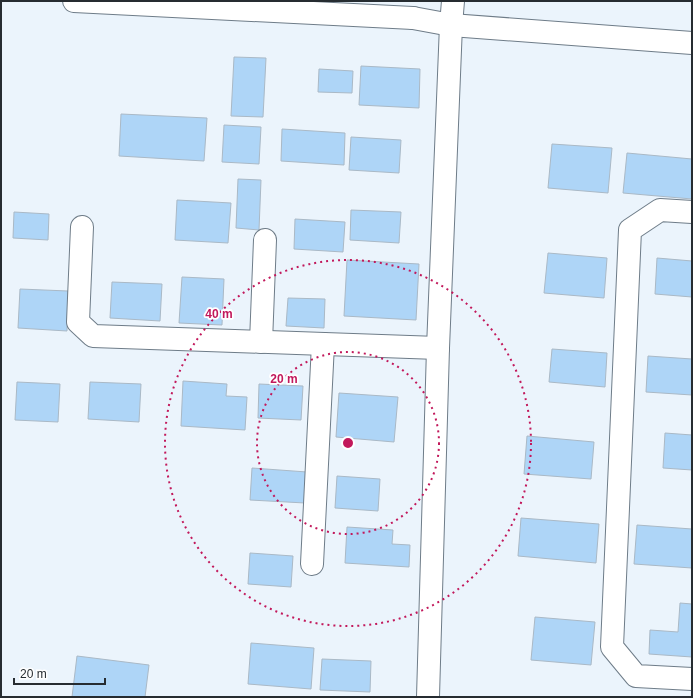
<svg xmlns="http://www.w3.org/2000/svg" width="693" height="698" font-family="Helvetica,sans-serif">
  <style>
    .building { fill: #aed5f7; stroke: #aab9c6 }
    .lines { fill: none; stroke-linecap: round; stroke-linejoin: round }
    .street-casing { stroke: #6e7c88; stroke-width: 24 }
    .secondary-casing { stroke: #6e7c88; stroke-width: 24 }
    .street { stroke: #fff; stroke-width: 22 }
    .secondary { stroke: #fff; stroke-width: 22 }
    .ring { fill: none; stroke: #c2185b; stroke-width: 2; stroke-dasharray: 2 4 }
    .centre { fill: #c2185b; stroke: #fff; stroke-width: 2 }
    .ring-label { font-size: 12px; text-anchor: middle; font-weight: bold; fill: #c2185b; stroke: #fff; stroke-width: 3.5; stroke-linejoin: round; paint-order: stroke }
  </style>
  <rect width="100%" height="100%" fill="#ebf4fc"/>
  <g class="building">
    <path d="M234,57L266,58L263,117L231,116Z"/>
    <path d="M361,66L420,69L419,108L359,105Z"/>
    <path d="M319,69L353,71L352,93L318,92Z"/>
    <path d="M121,114L207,118L204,161L119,156Z"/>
    <path d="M224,125L261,127L259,164L222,162Z"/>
    <path d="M282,129L345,133L344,165L281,161Z"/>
    <path d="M351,137L401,140L399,173L349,170Z"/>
    <path d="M552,144L612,148L608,193L548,188Z"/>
    <path d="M627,153L692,159V199L623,193Z"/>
    <path d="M238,179L261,180L259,230L236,228Z"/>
    <path d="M177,200L231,203L228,243L175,240Z"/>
    <path d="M351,210L401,212L399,243L350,240Z"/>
    <path d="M14,212L49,214L48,240L13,238Z"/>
    <path d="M295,219L345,222L343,252L294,249Z"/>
    <path d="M548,253L607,258L604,298L544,293Z"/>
    <path d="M657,258L692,261V297L655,294Z"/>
    <path d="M347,260L419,264L416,320L344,316Z"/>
    <path d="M182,277L224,279L222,325L179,323Z"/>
    <path d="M112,282L162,284L160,321L110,318Z"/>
    <path d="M20,289L68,291L67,331L18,328Z"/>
    <path d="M288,298L325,299L324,328L286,326Z"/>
    <path d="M552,349L607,353L605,387L549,382Z"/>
    <path d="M648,356L692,359V395L646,392Z"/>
    <path d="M183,381L227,384L226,396L247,397L245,430L181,426Z"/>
    <path d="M17,382L60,384L58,422L15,420Z"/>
    <path d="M90,382L141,384L139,422L88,419Z"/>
    <path d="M259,384L303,386L301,420L258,418Z"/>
    <path d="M339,393L398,397L394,442L336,437Z"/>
    <path d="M665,433L692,435V470L663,468Z"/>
    <path d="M527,436L594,442L591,479L524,474Z"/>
    <path d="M252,468L307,472L305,503L250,500Z"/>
    <path d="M337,476L380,479L378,511L335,508Z"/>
    <path d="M521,518L599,524L596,563L518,556Z"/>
    <path d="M637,525L692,529V568L634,564Z"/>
    <path d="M347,527L393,530L392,544L410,545L409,567L345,563Z"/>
    <path d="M250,553L293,556L291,587L248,584Z"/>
    <path d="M680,603L692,604V657L649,654L650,630L678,632Z"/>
    <path d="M535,617L595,622L591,665L531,660Z"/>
    <path d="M251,643L314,648L311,689L248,684Z"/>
    <path d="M77,656L149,665L145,697H72Z"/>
    <path d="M322,659L371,661L370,692L320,690Z"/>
  </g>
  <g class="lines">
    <g class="street-casing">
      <g id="street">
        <path d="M74,1L413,18"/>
        <path d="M451,25L453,1"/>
        <path d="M692,212L660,210L630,230L612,647L636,676L692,679"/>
        <path d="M82,227L78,322L93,336L438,348"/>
        <path d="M261,342L265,240"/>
        <path d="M312,564L323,344"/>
      </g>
    </g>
    <g class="secondary-casing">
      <g id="secondary">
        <path d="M413,18L451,25L692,43"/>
        <path d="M428,697L438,348L451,25"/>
      </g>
    </g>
    <use href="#street" class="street"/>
    <use href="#secondary" class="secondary"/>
  </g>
  <g class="ring">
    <circle cx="348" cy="443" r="91"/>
    <circle cx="348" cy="443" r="183"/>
  </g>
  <circle cx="348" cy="443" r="6" class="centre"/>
  <g class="ring-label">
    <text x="219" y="318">40 m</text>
    <text x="284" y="383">20 m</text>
  </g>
  <rect width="693" height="698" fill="none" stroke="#262c31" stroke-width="4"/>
  <path d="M14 678v6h91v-6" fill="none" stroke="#262c31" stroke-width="2"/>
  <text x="20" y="678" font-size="12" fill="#262c31" stroke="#ffffff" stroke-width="3" paint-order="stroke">20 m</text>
</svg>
